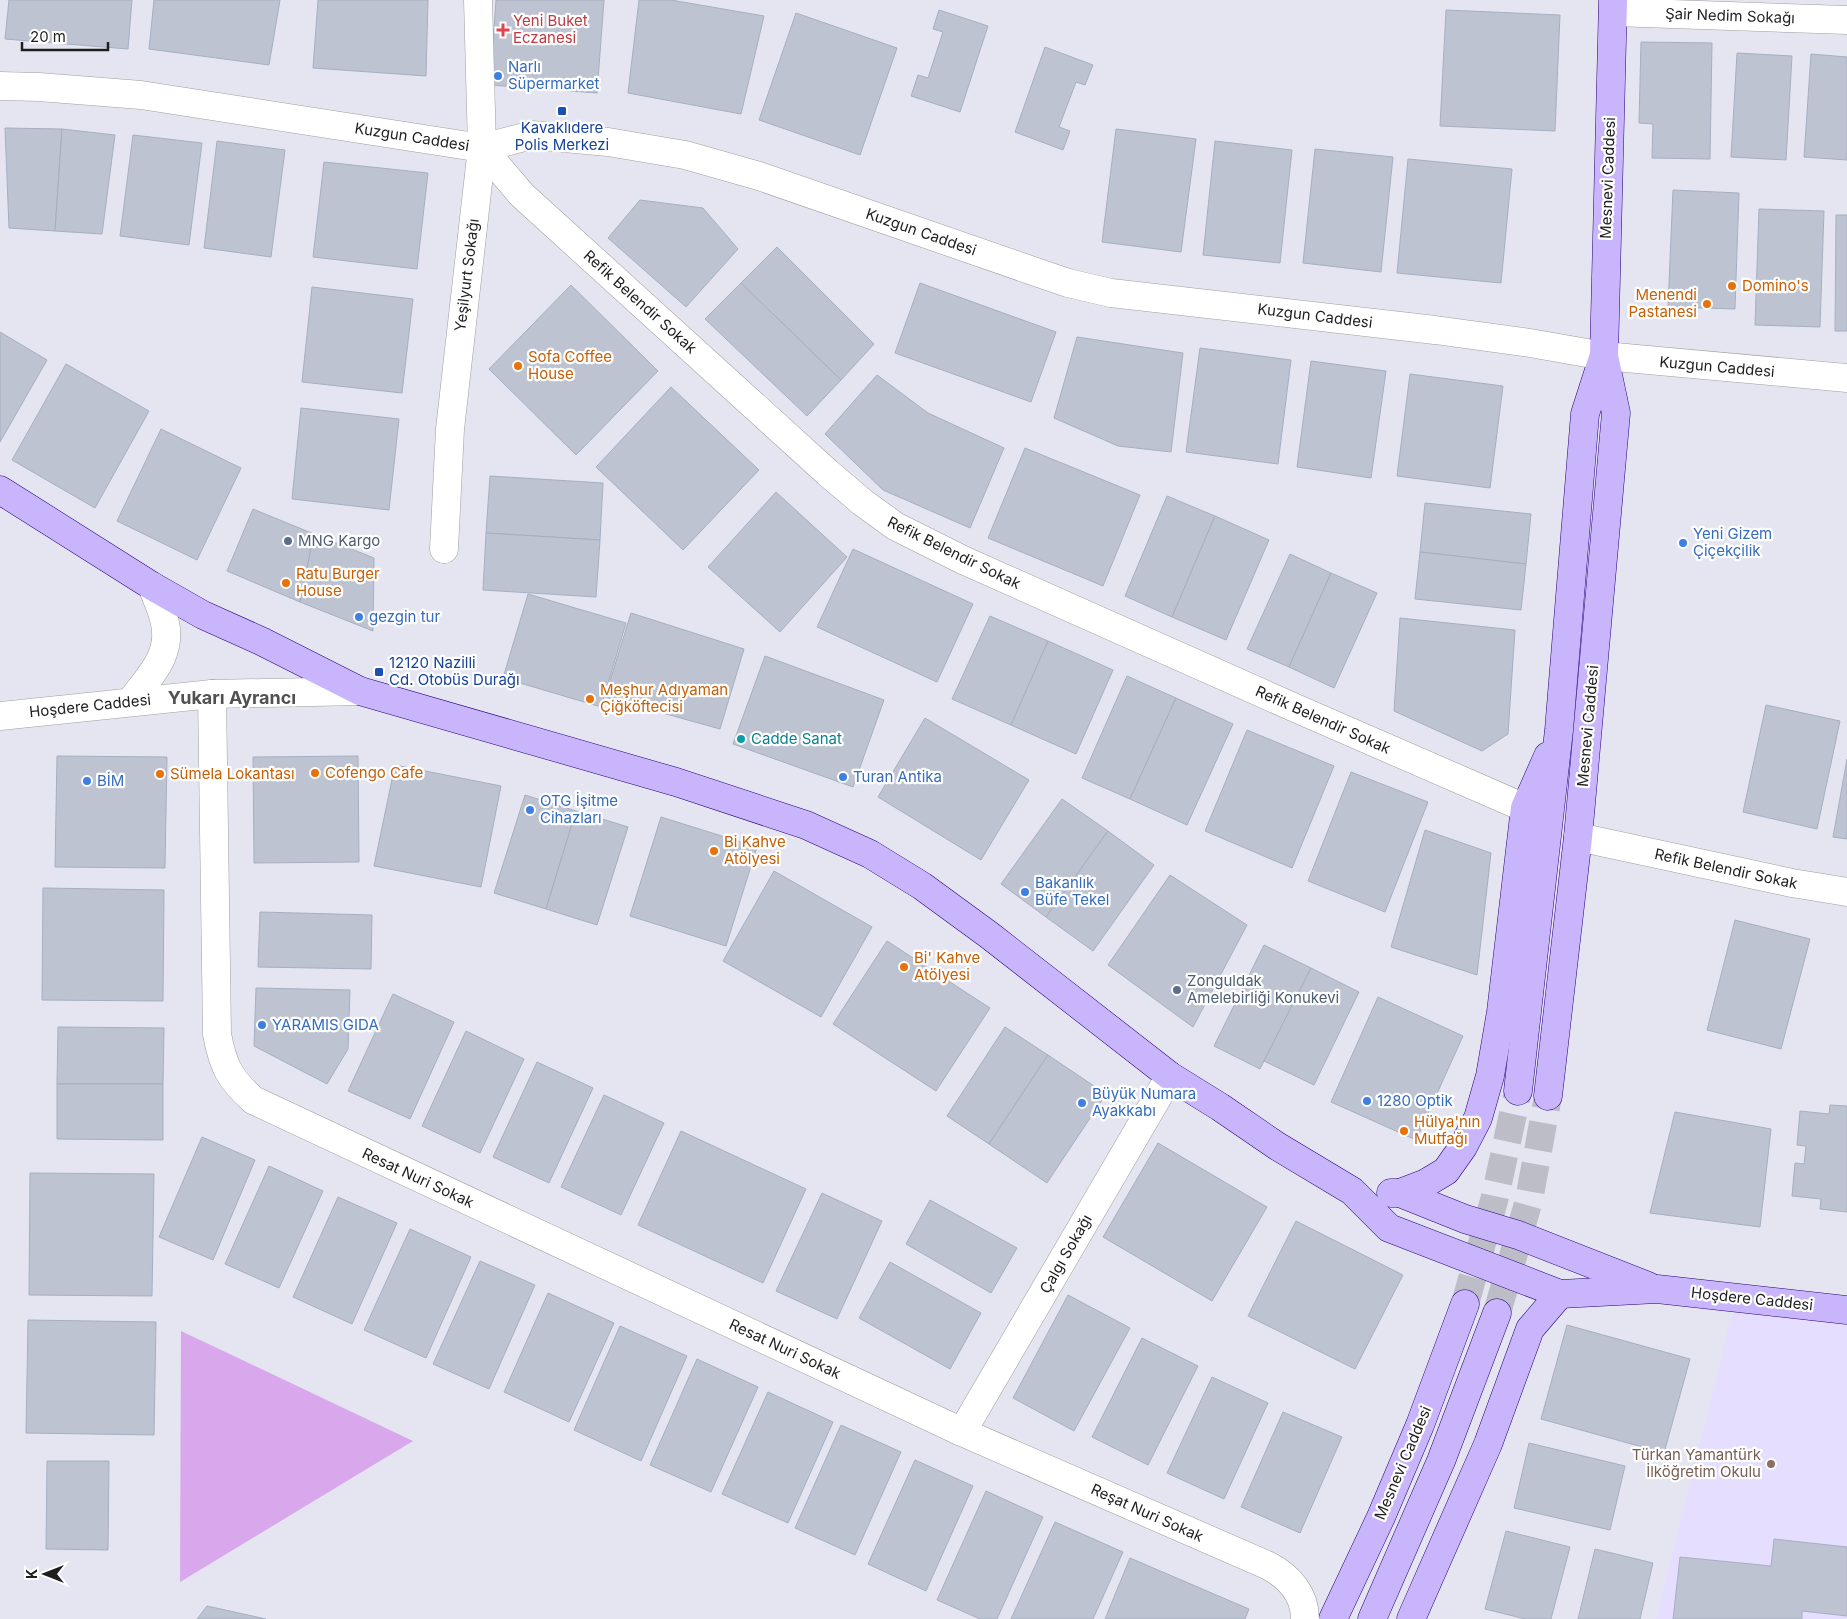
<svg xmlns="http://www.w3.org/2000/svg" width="1847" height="1619" font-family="Inter,sans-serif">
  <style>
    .education { fill: #e5deff }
    .grass { fill: #d9a7ec }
    .building { fill: #bdc3d0; stroke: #a6afc2 }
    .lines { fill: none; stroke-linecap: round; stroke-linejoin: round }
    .secondary-tunnel { stroke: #bcbdc6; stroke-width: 28; stroke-dasharray: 28 14; stroke-linecap: butt }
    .minor-casing { stroke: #9f9f9f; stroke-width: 29 }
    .secondary-casing { stroke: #27007b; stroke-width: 29 }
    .minor { stroke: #fff; stroke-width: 28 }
    .secondary { stroke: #c8b5fc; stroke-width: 28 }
    .health-dot { fill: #e0444e; stroke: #fff; stroke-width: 2 }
    .shop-dot { fill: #3f7fe0; stroke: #fff; stroke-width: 2 }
    .transit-dot { fill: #1a4fb4; stroke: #fff; stroke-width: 2 }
    .food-dot { fill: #e8710a; stroke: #fff; stroke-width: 2 }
    .service-dot { fill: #5c6f8a; stroke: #fff; stroke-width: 2 }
    .culture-dot { fill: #0f9aa8; stroke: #fff; stroke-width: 2 }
    .education-dot { fill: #8d6e63; stroke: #fff; stroke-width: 2 }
    .labels { text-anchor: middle; stroke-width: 4.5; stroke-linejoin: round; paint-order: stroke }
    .street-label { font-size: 15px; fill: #1e1e1e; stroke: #fff }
    .health-label { font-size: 15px; fill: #be3a42; stroke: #fff; text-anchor: start }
    .shop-label { font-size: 15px; fill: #366cbe; stroke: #fff; text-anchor: start }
    .transit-label { font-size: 15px; fill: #164399; stroke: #fff }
    .food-label { font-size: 15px; fill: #c56008; stroke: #fff; text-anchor: start }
    .service-label { font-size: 15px; fill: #4e5e75; stroke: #fff; text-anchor: start }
    .culture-label { font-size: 15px; fill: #0d838f; stroke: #fff; text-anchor: start }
    .education-label { font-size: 15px; fill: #785e54; stroke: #fff; text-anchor: end }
    .quarter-label { font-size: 18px; font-weight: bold; fill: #515151; stroke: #fff }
  </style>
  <rect width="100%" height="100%" fill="#e4e5f0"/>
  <path class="education" d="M1736,1297L1847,1310V1619H1656Z"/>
  <path class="grass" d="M181,1331L413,1441L180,1582Z"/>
  <g class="building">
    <path d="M9,0H132L128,49L5,39Z"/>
    <path d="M154,0H280L269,65L149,49Z"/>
    <path d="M318,0H428L426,76L313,68Z"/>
    <path d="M496,0H604L597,93L490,85Z"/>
    <path d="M639,0H671L764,16L741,114L628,93Z"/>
    <path d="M939,10L988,26L960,112L911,96L918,75L928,78L943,32L933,29Z"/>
    <path d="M1446,10L1560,15L1555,131L1440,126Z"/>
    <path d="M796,13L897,48L860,155L759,120Z"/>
    <path d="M1641,42L1712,43L1710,159L1652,158L1653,124L1639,123Z"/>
    <path d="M1045,47L1093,65L1085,85L1076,82L1059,127L1070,131L1063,150L1015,132Z"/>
    <path d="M1737,53L1792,56L1786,160L1731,157Z"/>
    <path d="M1811,54L1847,57V160L1804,157Z"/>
    <path d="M5,128L62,129L55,231L9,228Z"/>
    <path d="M62,129L115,135L102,234L55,231Z"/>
    <path d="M1116,129L1196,139L1181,252L1102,242Z"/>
    <path d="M133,135L202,143L189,245L120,236Z"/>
    <path d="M217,141L285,150L271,257L204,248Z"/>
    <path d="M1215,141L1292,150L1280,263L1203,255Z"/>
    <path d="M1315,149L1393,157L1381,272L1303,263Z"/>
    <path d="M1408,159L1512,169L1501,283L1397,273Z"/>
    <path d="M324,162L428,173L417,269L313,257Z"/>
    <path d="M1673,190L1739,193L1735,309L1668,307Z"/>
    <path d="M640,200L703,208L738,249L686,307L608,238Z"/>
    <path d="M1759,209L1824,211L1820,327L1755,325Z"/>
    <path d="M1836,215H1847V331H1835Z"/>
    <path d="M777,247L874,344L841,380L741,283Z"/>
    <path d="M741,283L841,380L807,416L705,319Z"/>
    <path d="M920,283L1056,332L1031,402L895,353Z"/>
    <path d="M571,285L658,371L576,455L489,369Z"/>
    <path d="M312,287L413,299L402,393L302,382Z"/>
    <path d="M0,332L47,360L0,442Z"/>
    <path d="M1077,337L1183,353L1171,452L1118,446L1054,418Z"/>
    <path d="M1200,348L1291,360L1278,464L1186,452Z"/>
    <path d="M1311,361L1386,371L1371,478L1297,467Z"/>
    <path d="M66,364L149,411L95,508L12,460Z"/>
    <path d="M1410,374L1503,386L1490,488L1397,476Z"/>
    <path d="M877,375L928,413L1004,448L970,528L883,490L825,434Z"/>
    <path d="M671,387L759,470L683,550L596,467Z"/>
    <path d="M301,408L399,419L389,510L292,499Z"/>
    <path d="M161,429L241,468L197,560L117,521Z"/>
    <path d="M1025,448L1140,495L1103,586L988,538Z"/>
    <path d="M490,476L603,483L600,540L486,533Z"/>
    <path d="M776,492L847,557L780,632L708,567Z"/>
    <path d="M1167,496L1215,516L1172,617L1125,596Z"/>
    <path d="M1425,503L1531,514L1526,564L1420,552Z"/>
    <path d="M253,509L314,534L300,602L227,571Z"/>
    <path d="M1215,516L1269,540L1226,640L1172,617Z"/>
    <path d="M486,533L600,540L596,597L483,590Z"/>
    <path d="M314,534L374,558L373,631L300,602Z"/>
    <path d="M853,549L973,604L937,682L817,627Z"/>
    <path d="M1420,552L1526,564L1521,610L1415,599Z"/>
    <path d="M1290,554L1331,573L1289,667L1247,649Z"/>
    <path d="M1331,573L1377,593L1334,688L1289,667Z"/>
    <path d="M528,594L626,623L601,707L503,678Z"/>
    <path d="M631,613L744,649L720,729L605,697Z"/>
    <path d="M990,616L1048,641L1011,725L952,699Z"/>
    <path d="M1400,618L1515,630L1508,734L1482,751L1394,711Z"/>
    <path d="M1048,641L1113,670L1076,754L1011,725Z"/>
    <path d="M765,656L884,700L853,787L733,744Z"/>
    <path d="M1127,676L1176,698L1130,799L1082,778Z"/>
    <path d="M1176,698L1233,724L1187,825L1130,799Z"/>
    <path d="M1766,705L1840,721L1817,829L1743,812Z"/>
    <path d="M925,718L1029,780L981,860L878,797Z"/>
    <path d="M1247,730L1334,766L1292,868L1205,831Z"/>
    <path d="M57,756L167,757L165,868L55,867Z"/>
    <path d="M358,756L359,862L254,863L253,757Z"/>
    <path d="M1847,759V839L1833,837Z"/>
    <path d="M395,765L501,786L481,887L374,866Z"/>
    <path d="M1351,772L1428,802L1385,912L1308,881Z"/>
    <path d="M525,795L576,811L546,909L494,893Z"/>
    <path d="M1062,799L1108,831L1046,917L1001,884Z"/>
    <path d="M576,811L628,827L597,925L546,909Z"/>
    <path d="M661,817L757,847L726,946L630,916Z"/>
    <path d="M1425,830L1491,853L1477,975L1391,947Z"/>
    <path d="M1108,831L1154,865L1093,951L1046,917Z"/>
    <path d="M774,871L872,927L821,1017L723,961Z"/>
    <path d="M1170,875L1247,925L1193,1027L1108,965Z"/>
    <path d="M43,888L164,890L163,1001L42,1000Z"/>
    <path d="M260,912L372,915L371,969L258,967Z"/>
    <path d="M1735,920L1810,939L1781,1049L1707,1030Z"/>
    <path d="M887,941L990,1008L936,1091L833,1024Z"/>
    <path d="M1264,945L1311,968L1260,1069L1214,1046Z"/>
    <path d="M1311,968L1359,992L1314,1085L1264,1061Z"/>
    <path d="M256,988L350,990L348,1049L327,1084L254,1046Z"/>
    <path d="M393,994L454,1022L410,1119L348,1091Z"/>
    <path d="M1378,997L1463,1036L1416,1140L1331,1102Z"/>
    <path d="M58,1027L164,1028L163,1084H57Z"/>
    <path d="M1005,1027L1048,1055L989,1144L947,1116Z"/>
    <path d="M466,1031L524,1059L480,1153L422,1126Z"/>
    <path d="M1048,1055L1106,1094L1047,1183L989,1144Z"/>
    <path d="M537,1062L593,1088L549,1183L493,1157Z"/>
    <path d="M57,1084H163V1140L57,1139Z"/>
    <path d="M604,1095L664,1123L621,1215L561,1187Z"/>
    <path d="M1830,1105L1847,1106V1212L1820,1209L1821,1199L1792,1196L1795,1163L1804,1164L1806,1146L1797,1145L1800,1111L1829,1114Z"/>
    <path d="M1675,1112L1771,1129L1760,1227L1650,1213Z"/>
    <path d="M681,1131L806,1189L763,1283L638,1225Z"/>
    <path d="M202,1137L255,1160L213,1260L159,1237Z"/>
    <path d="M1158,1143L1267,1207L1212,1301L1103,1237Z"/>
    <path d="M269,1166L323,1191L279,1288L225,1264Z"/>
    <path d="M30,1173L154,1174L152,1296L29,1295Z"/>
    <path d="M822,1193L882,1221L837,1319L776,1291Z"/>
    <path d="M338,1197L397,1223L352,1324L293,1297Z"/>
    <path d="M930,1200L1017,1248L991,1293L906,1244Z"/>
    <path d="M1296,1221L1403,1275L1355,1369L1248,1316Z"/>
    <path d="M410,1229L471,1257L426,1358L364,1330Z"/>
    <path d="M480,1261L535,1285L489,1389L433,1364Z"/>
    <path d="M890,1262L981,1313L950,1369L859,1318Z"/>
    <path d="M548,1293L614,1323L569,1422L504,1392Z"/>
    <path d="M1068,1295L1130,1328L1074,1431L1013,1398Z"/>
    <path d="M28,1320L156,1322L154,1435L26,1433Z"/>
    <path d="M1567,1325L1690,1359L1664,1453L1541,1419Z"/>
    <path d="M620,1326L687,1356L641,1461L574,1430Z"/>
    <path d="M1142,1338L1198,1366L1148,1465L1092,1437Z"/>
    <path d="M697,1359L758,1387L711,1492L650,1465Z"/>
    <path d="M1212,1377L1268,1403L1224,1499L1167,1473Z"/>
    <path d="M768,1392L833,1422L788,1523L722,1494Z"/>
    <path d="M1283,1412L1342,1437L1300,1533L1241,1507Z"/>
    <path d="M841,1425L901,1452L855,1555L795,1528Z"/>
    <path d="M1529,1443L1625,1466L1610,1530L1514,1508Z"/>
    <path d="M915,1460L973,1486L926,1591L868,1564Z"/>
    <path d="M47,1461H109L108,1550L46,1549Z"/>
    <path d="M986,1491L1043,1517L997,1619H980L937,1600Z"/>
    <path d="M1055,1522L1123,1552L1093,1619H1011Z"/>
    <path d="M1506,1531L1570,1547L1551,1619H1525L1485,1609Z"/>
    <path d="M1774,1539L1847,1547V1616L1802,1611V1619H1673L1680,1557L1771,1566Z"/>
    <path d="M1595,1549L1653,1563L1640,1619H1578Z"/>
    <path d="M1130,1558L1249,1609L1245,1619H1105Z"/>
    <path d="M207,1606L266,1619H197Z"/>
  </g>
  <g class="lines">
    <g class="secondary-tunnel">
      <path d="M1465,1304L1495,1197L1518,1091"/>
      <path d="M1497,1313L1529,1200L1548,1096"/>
    </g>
    <g class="minor-casing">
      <g id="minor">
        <path d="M1613,12L1847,20"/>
        <path d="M0,86L39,87L141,95L482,148L532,135L608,142L685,155L759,176L1033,271L1068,283L1111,293L1435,330L1530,343L1604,356L1847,378"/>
        <path d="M482,148L522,195L828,473L862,502L895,526L963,560L1293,707L1525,808"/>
        <path d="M444,549L450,429L482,148L478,0"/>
        <path d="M212,694L217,1034C223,1066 229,1078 253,1100L962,1432L1269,1566C1289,1577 1305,1594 1305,1619"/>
        <path d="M131,701C150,676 174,653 164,619C161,607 156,597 152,586"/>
        <path d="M0,716L212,694L360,691"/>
        <path d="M1578,837L1792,883L1847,892"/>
        <path d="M962,1432L1170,1076"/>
      </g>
    </g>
    <g class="secondary-casing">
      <g id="secondary">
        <path d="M0,490L152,586L203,615L261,641L360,691L676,782L806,825L870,854L922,886L989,935L1170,1076L1220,1107L1277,1146L1352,1191L1389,1228L1560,1294L1657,1289L1847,1310"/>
        <path d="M1518,1091L1559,730L1585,414L1603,358"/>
        <path d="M1548,1096L1578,837L1616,413L1604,356L1613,0"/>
        <path d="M1391,1193H1400L1465,1219L1518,1235L1648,1286"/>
        <path d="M1400,1193L1426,1183L1446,1171L1463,1147L1478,1118L1490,1076L1501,1012L1525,808L1548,756"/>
        <path d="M1333,1619L1381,1517L1420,1425L1465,1304"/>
        <path d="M1372,1619L1441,1461L1497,1313"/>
        <path d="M1411,1619L1488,1444L1530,1329L1560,1294"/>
      </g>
    </g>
    <use href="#minor" class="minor"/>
    <use href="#secondary" class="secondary"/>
  </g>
  <path class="health-dot" d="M500.5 22.5h5v5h5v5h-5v5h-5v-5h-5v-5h5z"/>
  <g class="shop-dot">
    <circle cx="498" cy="76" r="5"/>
    <circle cx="1683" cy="543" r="5"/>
    <circle cx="359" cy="617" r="5"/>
    <circle cx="843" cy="777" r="5"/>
    <circle cx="87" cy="781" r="5"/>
    <circle cx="530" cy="810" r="5"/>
    <circle cx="1025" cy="892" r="5"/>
    <circle cx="262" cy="1025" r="5"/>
    <circle cx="1367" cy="1101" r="5"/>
    <circle cx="1082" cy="1103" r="5"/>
  </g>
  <g class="transit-dot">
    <rect x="557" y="106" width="10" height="10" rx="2.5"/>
    <rect x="374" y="667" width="10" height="10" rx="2.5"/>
  </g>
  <g class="food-dot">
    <circle cx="1732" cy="286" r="5"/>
    <circle cx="1707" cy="304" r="5"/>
    <circle cx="518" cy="366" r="5"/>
    <circle cx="286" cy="583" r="5"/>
    <circle cx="590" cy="699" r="5"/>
    <circle cx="315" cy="773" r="5"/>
    <circle cx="160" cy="774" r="5"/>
    <circle cx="714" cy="851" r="5"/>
    <circle cx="904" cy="967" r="5"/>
    <circle cx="1404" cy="1131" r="5"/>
  </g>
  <g class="service-dot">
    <circle cx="288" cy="541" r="5"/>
    <circle cx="1177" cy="990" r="5"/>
  </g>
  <circle class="culture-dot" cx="741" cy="739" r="5"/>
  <circle class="education-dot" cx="1771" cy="1464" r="5"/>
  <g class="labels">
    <g class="street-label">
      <text transform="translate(1730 16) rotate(2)" y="5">Şair Nedim Sokağı</text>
      <text transform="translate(412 137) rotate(9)" y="5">Kuzgun Caddesi</text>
      <text transform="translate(1608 178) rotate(-88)" y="5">Mesnevi Caddesi</text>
      <text transform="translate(921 232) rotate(19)" y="5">Kuzgun Caddesi</text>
      <text transform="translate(467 275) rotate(-83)" y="5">Yeşilyurt Sokağı</text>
      <text transform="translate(640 302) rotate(42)" y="5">Refik Belendir Sokak</text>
      <text transform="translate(1315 316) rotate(7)" y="5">Kuzgun Caddesi</text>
      <text transform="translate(1717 367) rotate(5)" y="5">Kuzgun Caddesi</text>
      <text transform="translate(954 553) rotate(26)" y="5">Refik Belendir Sokak</text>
      <text transform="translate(90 706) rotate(-6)" y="5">Hoşdere Caddesi</text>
      <text transform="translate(1323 720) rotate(24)" y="5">Refik Belendir Sokak</text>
      <text transform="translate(1588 726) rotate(-85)" y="5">Mesnevi Caddesi</text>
      <text transform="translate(1726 869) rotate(12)" y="5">Refik Belendir Sokak</text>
      <text transform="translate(418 1178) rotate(25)" y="5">Resat Nuri Sokak</text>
      <text transform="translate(1066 1254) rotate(-60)" y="5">Çalgı Sokağı</text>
      <text transform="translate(1752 1299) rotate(6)" y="5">Hoşdere Caddesi</text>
      <text transform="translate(785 1349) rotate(25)" y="5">Resat Nuri Sokak</text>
      <text transform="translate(1403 1463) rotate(-67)" y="5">Mesnevi Caddesi</text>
      <text transform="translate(1147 1513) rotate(24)" y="5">Reşat Nuri Sokak</text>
    </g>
    <g class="health-label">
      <text x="513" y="26">Yeni Buket<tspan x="513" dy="17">Eczanesi</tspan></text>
    </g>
    <g class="shop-label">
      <text x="508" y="72">Narlı<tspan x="508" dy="17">Süpermarket</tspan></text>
      <text x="1693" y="539">Yeni Gizem<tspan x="1693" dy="17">Çiçekçilik</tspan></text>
      <text x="369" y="622">gezgin tur</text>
      <text x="853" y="782">Turan Antika</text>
      <text x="97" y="786">BİM</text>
      <text x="540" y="806">OTG İşitme<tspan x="540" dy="17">Cihazları</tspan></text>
      <text x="1035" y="888">Bakanlık<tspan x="1035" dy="17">Büfe Tekel</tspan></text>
      <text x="272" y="1030">YARAMIS GIDA</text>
      <text x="1092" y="1099">Büyük Numara<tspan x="1092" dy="17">Ayakkabı</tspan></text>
      <text x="1377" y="1106">1280 Optik</text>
    </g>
    <g class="transit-label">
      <text x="562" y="133">Kavaklıdere<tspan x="562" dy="17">Polis Merkezi</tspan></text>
      <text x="389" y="668" text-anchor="start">12120 Nazilli<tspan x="389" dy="17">Cd. Otobüs Durağı</tspan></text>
    </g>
    <g class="food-label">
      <text x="1742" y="291">Domino's</text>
      <text x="1697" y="300" text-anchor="end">Menendi<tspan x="1697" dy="17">Pastanesi</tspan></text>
      <text x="528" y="362">Sofa Coffee<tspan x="528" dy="17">House</tspan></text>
      <text x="296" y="579">Ratu Burger<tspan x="296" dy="17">House</tspan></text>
      <text x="600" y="695">Meşhur Adıyaman<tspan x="600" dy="17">Çiğköftecisi</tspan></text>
      <text x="325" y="778">Cofengo Cafe</text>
      <text x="170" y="779">Sümela Lokantası</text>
      <text x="724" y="847">Bi Kahve<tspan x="724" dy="17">Atölyesi</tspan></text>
      <text x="914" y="963">Bi' Kahve<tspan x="914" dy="17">Atölyesi</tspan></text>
      <text x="1414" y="1127">Hülya'nın<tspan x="1414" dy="17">Mutfağı</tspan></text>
    </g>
    <g class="service-label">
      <text x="298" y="546">MNG Kargo</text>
      <text x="1187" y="986">Zonguldak<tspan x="1187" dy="17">Amelebirliği Konukevi</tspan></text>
    </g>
    <g class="culture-label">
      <text x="751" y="744">Cadde Sanat</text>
    </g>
    <g class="education-label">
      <text x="1761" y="1460">Türkan Yamantürk<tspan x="1761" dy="17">İlköğretim Okulu</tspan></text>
    </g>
    <g class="quarter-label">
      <text x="232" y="704">Yukarı Ayrancı</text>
    </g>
  </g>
  <g transform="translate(45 1574) rotate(270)" stroke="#ffffff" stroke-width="4" paint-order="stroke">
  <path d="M0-4L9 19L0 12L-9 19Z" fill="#1e1e1e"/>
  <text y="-8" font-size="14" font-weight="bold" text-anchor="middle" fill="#1e1e1e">K</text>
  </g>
  <path d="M22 42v8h86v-8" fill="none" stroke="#1e1e1e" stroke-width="2.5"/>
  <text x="30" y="42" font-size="15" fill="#1e1e1e" stroke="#ffffff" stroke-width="4" paint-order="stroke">20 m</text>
</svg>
